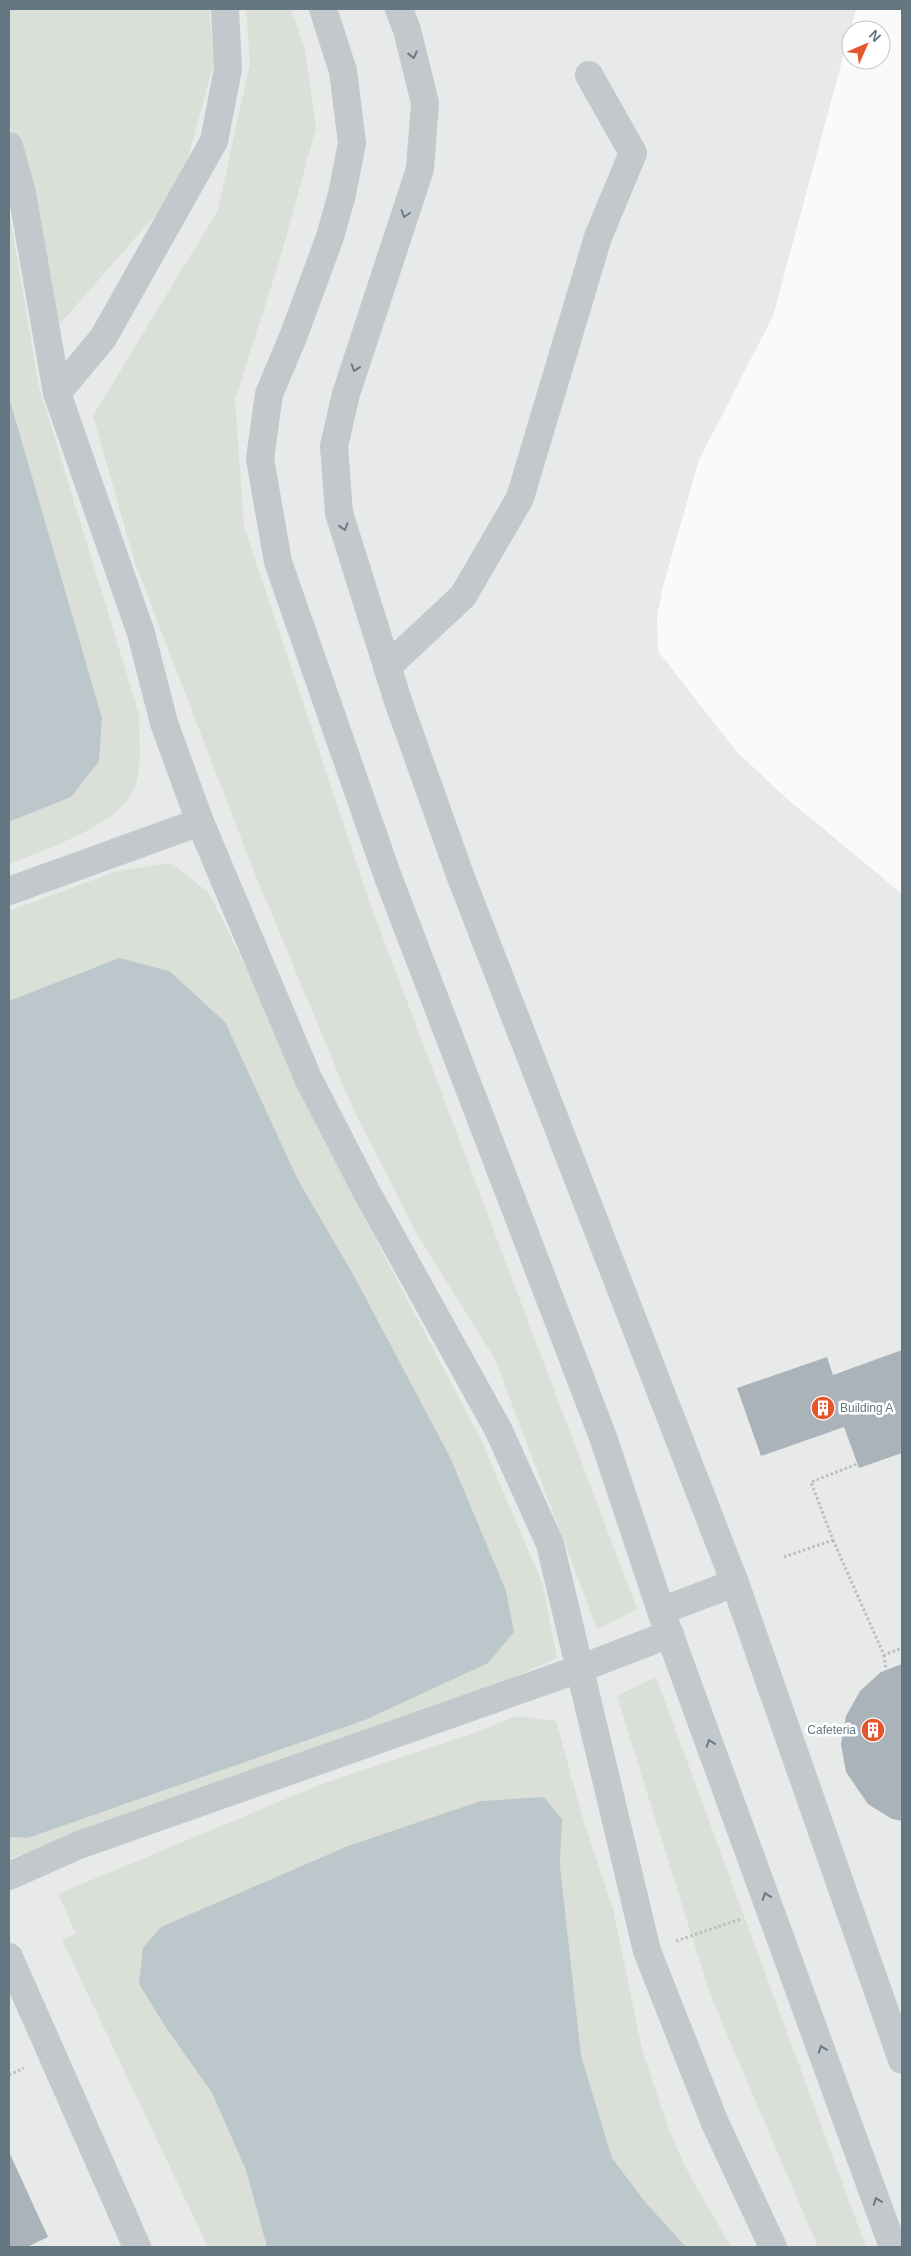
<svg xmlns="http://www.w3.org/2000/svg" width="911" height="2256" font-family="Helvetica,sans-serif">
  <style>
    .built { fill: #e8e9e9 }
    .green { fill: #dadfd7 }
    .water { fill: #bbc7cb }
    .building { fill: #aab3b9 }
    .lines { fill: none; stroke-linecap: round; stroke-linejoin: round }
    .path { stroke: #bbbfc2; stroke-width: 3; stroke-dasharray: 2.5 2.5; stroke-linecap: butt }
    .minor { stroke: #c3c8cc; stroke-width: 28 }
    .oneway { stroke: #6a7a87 }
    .labels { text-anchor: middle; stroke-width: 5; stroke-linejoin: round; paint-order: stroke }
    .poi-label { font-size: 12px; fill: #657683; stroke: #fff; text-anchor: start }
  </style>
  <rect width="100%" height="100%" fill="#fafaf8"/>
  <path class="built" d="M9,9H856L773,316L699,460L662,590L657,618L658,651L736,751L785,797L902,894V2247H9Z"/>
  <g class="green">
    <path d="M9,9H209L214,62L180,187L58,326L25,163L9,125Z"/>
    <path d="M246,9H291L305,50L316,128L282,252L235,400L244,526L369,901L637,1609L597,1629L495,1359L415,1231L351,1104L251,864L135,563L93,416L218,210L250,63Z"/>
    <path d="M9,211L39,387L139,714C139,736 142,762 136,784C124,824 44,850 9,864V822L71,797L102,718L9,397Z"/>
    <path d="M171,863L209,893L257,990L323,1139L482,1442L543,1585L557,1658L491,1687L9,1859V1837L28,1838L365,1720L450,1457L353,1274L298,1180L119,958L9,1001V911L117,871Z"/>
    <path d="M656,1677L866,2247H818L710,1994L617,1696Z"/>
    <path d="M517,1716L556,1721L584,1822L613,1909L642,2049L670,2133L689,2174L731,2247H686L646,2203L612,2158L581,2055L560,1865L562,1819L139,1984L165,2026L212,2093L246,2170L267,2247H208L62,1940L76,1934L58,1894L322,1784L469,1735Z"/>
  </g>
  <g class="water">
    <path d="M9,397L102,718L99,761L71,797L9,822Z"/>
    <path d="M119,958L169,971L225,1022L298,1180L353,1274L450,1457L506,1591L514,1632L488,1663L365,1720L28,1838L9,1837V1001Z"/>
    <path d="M544,1797L562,1819L560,1865L581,2055L612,2158L646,2203L686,2247H267L246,2170L212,2093L165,2026L139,1984L143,1948L161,1927L348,1846L481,1801Z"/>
  </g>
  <g class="building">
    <path d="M902,1350V1453L859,1468L844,1427L761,1456L737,1388L827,1357L833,1375Z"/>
    <path d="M902,1664V1821L892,1819L868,1804L846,1772L841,1744L846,1716L860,1691L881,1672Z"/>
    <path d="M9,2152L48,2237L27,2247H9Z"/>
  </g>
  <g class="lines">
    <g class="path">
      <path d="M833,1540L884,1655L902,1648"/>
      <path d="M784,1557L833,1540L811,1482L857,1464"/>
      <path d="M884,1655L886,1670"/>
      <path d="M676,1941L741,1919"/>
      <path d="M9,2075L24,2068"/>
    </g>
    <g class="minor">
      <path d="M323,9L343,71L352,143L342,194L330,237L293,337L269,394L260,459L278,562L388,877L603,1437L661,1611L893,2247"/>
      <path d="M399,9L407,30L425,103L420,169L346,394L334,446L339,513L398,701L460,875L735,1583L902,2060"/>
      <path d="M9,146L22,193L57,393L141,633L164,723L200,822L308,1078L366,1191L498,1429L550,1544L647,1951L715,2123L773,2247"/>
      <path d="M57,393L103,338L214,141L228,69L225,9"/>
      <path d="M387,667L463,596L520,498L598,237L633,153L589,75"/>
      <path d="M9,891L200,822"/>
      <path d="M661,1611L735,1583"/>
      <path d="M9,1876L79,1845L579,1669L670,1634"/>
      <path d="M9,1957L137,2247"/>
    </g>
  </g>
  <defs><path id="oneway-chevron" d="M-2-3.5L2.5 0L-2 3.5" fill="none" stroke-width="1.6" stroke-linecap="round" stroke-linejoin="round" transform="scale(1.25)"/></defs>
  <g class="oneway">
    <use href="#oneway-chevron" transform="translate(413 55) rotate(76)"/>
    <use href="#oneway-chevron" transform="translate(405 214) rotate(108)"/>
    <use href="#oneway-chevron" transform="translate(355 368) rotate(109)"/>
    <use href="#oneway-chevron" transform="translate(344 527) rotate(73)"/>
    <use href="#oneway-chevron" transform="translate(710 1743) rotate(-110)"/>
    <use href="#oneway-chevron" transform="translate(766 1896) rotate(-110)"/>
    <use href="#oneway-chevron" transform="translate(822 2049) rotate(-110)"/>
    <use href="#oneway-chevron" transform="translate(877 2201) rotate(-110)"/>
  </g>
  <defs>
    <g id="building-disc" transform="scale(1.25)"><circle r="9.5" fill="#e4572e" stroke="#fff"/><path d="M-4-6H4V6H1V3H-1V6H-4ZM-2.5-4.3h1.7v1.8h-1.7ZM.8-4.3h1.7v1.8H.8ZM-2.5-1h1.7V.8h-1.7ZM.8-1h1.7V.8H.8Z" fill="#fff"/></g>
  </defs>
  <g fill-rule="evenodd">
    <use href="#building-disc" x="823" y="1408"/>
    <use href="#building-disc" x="873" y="1730"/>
  </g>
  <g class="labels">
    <g class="poi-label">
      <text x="840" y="1412">Building A</text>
      <text x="856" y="1734" text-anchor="end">Cafeteria</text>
    </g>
  </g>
  <rect width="911" height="2256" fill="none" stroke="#657683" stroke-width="20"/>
  <g transform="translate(866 45) rotate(45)"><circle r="24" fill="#ffffff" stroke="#c1c8cd"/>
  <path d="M0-4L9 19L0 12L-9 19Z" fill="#e4572e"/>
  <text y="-8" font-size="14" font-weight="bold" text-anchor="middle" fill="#657683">N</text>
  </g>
</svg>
